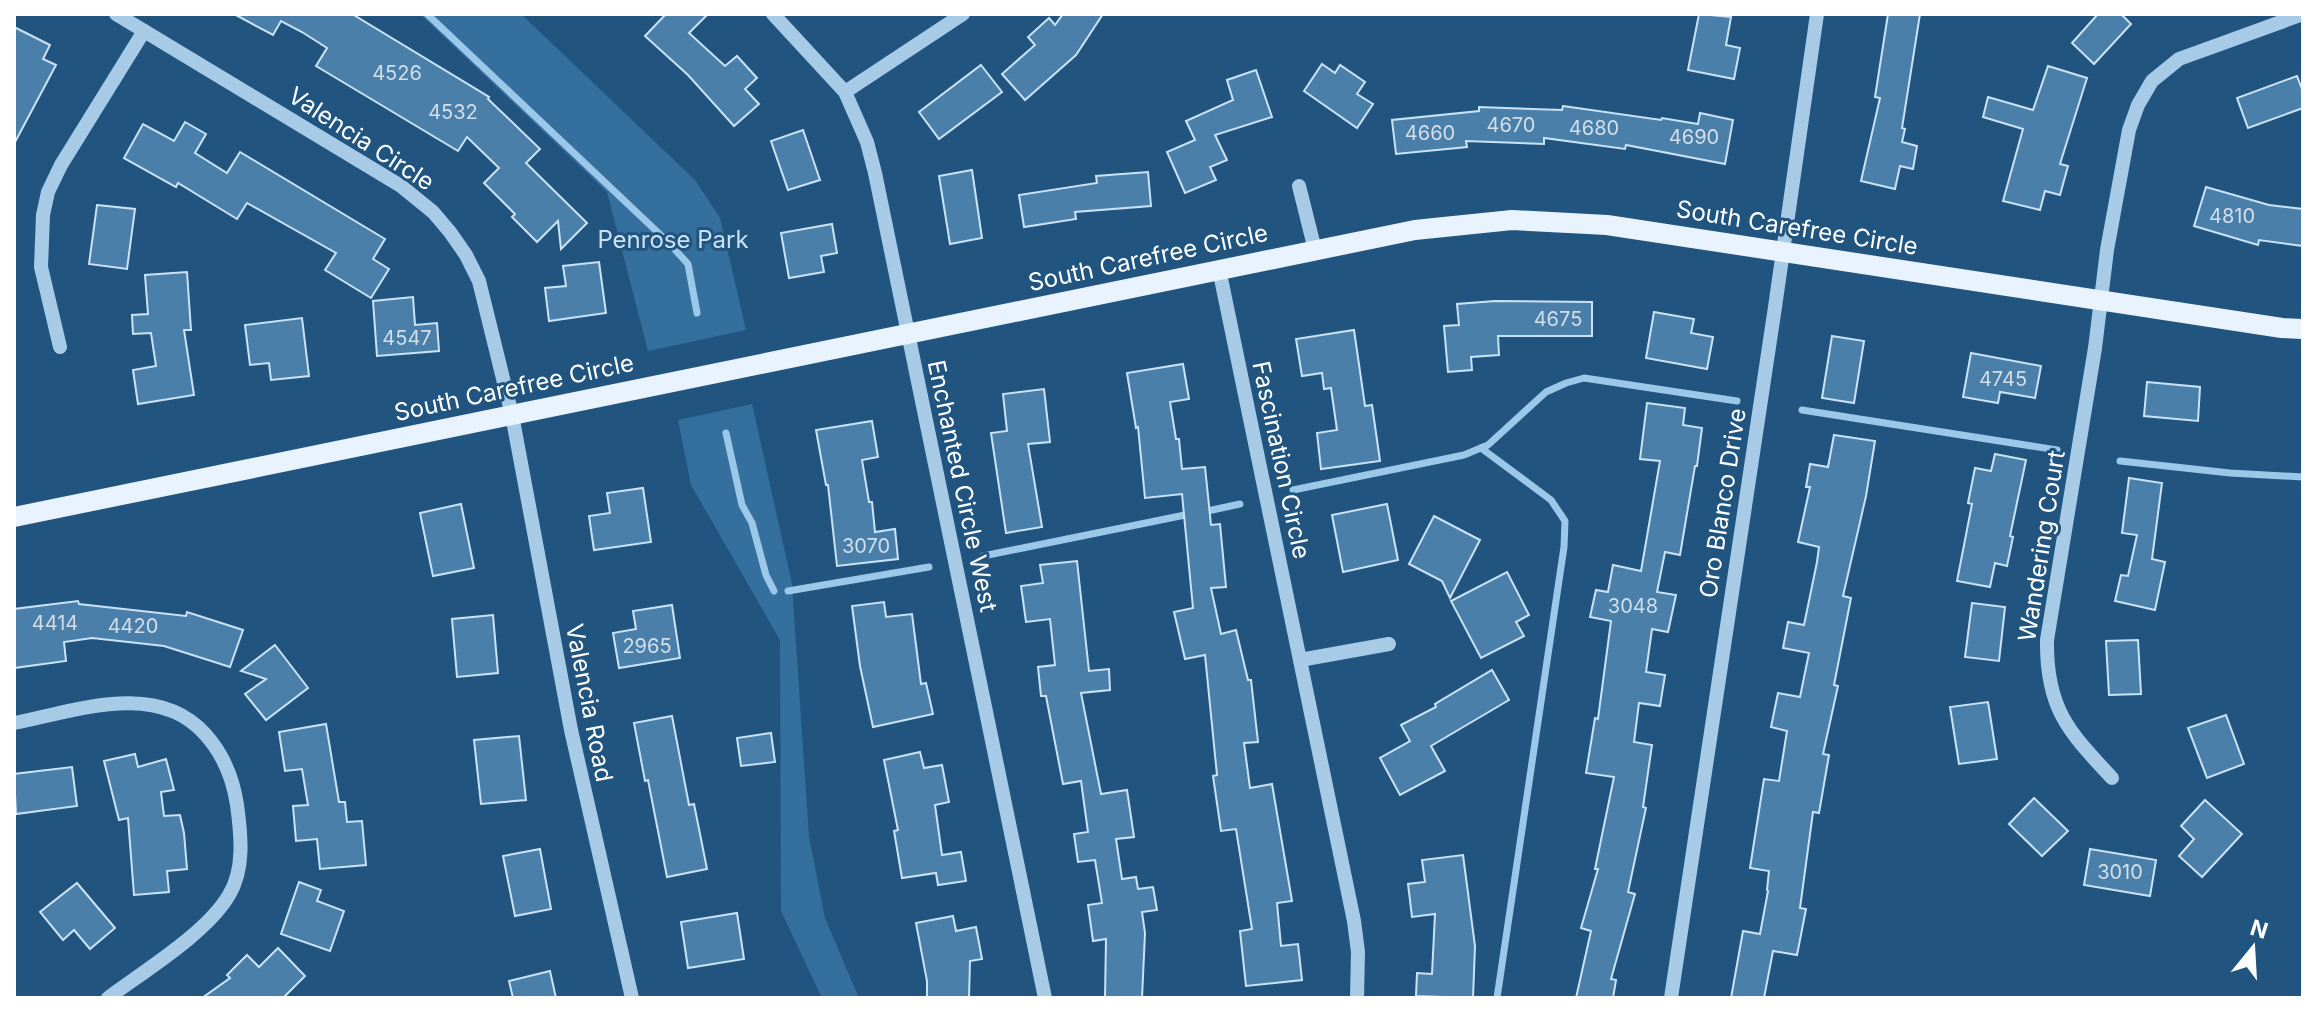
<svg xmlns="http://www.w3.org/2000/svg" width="2317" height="1012" font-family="Inter,sans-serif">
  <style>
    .green { fill: #356f9e }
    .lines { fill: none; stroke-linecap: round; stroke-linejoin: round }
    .stream { stroke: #9bc7e8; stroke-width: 7 }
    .building { fill: #4a7fa9; stroke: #cae3f6; stroke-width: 2 }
    .minor { stroke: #a7cbe7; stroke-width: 14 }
    .major { stroke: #e9f3fd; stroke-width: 20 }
    .labels { text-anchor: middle; stroke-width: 6; stroke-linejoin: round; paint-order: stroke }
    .number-label { font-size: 20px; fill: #d2dfea }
    .street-label { font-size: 24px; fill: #fff; stroke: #215580 }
    .park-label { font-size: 24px; fill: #cae3f6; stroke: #215580 }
  </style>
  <rect width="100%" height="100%" fill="#215580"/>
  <g class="green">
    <path d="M420,14H521L695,180L720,218L746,330L648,351L607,192Z"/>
    <path d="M752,404L792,584L809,837L825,918L859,998H822L781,911L780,640L691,485L678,420Z"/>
  </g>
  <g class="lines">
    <g class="stream">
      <path d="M427,14L668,242L688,264L697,313"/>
      <path d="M1802,410L2057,450"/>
      <path d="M726,433L742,505L752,523L766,575L774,591"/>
      <path d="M1481,448L1551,500L1565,521L1564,547L1497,998"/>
      <path d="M2120,461L2230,473L2303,477"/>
      <path d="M1293,490L1464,455L1488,445L1546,392L1566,383L1584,378L1737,401"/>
      <path d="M1203,512L1240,504"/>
      <path d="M983,556L1190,514"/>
      <path d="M788,591L929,567"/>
    </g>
  </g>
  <g class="building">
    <path d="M234,14H352L489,97L488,99L540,149L526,163L587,223L561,249L558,221L537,242L512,217L515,214L484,183L499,168L467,137L458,151L316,66L327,48L302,32L281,21L273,35Z"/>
    <path d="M666,14H708L689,33L725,66L737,56L757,78L745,89L759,104L734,126L688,75L645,36Z"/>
    <path d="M1063,14H1103L1076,55L1025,100L1002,74L1035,45L1028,37L1049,18L1055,25Z"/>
    <path d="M1699,14L1731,17L1726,45L1740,48L1734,79L1688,70Z"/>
    <path d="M1888,14H1920L1902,128L1905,129L1902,142L1917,146L1913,169L1900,166L1895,189L1861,181L1880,98L1875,97Z"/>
    <path d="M2098,14H2121L2131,24L2094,64L2072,43Z"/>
    <path d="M14,27L50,45L43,59L56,65L14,144Z"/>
    <path d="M1322,64L1335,73L1340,65L1365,82L1357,94L1373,104L1357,128L1304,91Z"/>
    <path d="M981,65L1002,92L939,139L919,112Z"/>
    <path d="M2048,66L2087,78L2060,164L2068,166L2060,195L2045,191L2040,210L2003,201L2023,129L1983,117L1988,97L2033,110Z"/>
    <path d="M1256,70L1272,117L1215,135L1227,160L1210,167L1216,180L1185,193L1167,152L1195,140L1186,121L1233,100L1227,80Z"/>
    <path d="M2297,76L2303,92V108L2248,128L2237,98Z"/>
    <path d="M1563,106L1661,120L1662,118L1698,124L1700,113L1733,120L1725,164L1626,145L1625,149L1544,138V144L1466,141L1467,147L1396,154L1392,120L1479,111V107L1562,110Z"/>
    <path d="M185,122L206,134L195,153L227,173L240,152L385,239L373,259L389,269L371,298L325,270L336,253L247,203L237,219L178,183L176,187L124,158L143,124L174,141Z"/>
    <path d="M803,130L820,180L788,190L771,141Z"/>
    <path d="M972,170L982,238L950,244L939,176Z"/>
    <path d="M1148,172L1151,206L1075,212L1076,219L1024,227L1019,195L1097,183L1096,176Z"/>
    <path d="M2206,187L2269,205L2303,209V246L2259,240L2258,245L2194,226Z"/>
    <path d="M97,205L135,209L127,269L89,264Z"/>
    <path d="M832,224L837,253L821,256L824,272L789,278L781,233Z"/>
    <path d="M599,262L606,313L549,321L545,288L566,286L563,266Z"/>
    <path d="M187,272L191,330H184L194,395L138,404L133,370L156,366L151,333L133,334L132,315L148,314L145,275Z"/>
    <path d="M413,297L415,325L437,323L439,351L377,356L373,301Z"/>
    <path d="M1495,301L1592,302V336H1498L1499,355L1471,357L1472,370L1448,372L1444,326L1459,325L1457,304Z"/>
    <path d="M1654,312L1694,319L1691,333L1713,337L1707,369L1646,358Z"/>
    <path d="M302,318L309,376L271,380L269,363L250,365L245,325Z"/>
    <path d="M1354,330L1365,406L1372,405L1380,461L1321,469L1317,433L1337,430L1331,388L1324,389L1322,373L1302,376L1296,339Z"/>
    <path d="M1832,336L1864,341L1854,403L1822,398Z"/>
    <path d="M1971,353L2041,366L2035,398L2000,392L1998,403L1963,397Z"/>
    <path d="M1183,364L1189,399L1170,402L1176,439H1179L1182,469L1205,467L1211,525L1220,524L1226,587L1211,588L1221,634L1236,630L1248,680H1251L1258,742L1244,743L1250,788L1272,784L1292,901L1277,903L1281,946L1298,944L1302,980L1246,986L1240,931L1252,929L1236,829L1221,831L1213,776L1217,775L1205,655L1185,659L1174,612L1193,608L1182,494L1145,498L1138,427L1136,428L1127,373Z"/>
    <path d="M2147,382L2200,387L2198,421L2144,416Z"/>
    <path d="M1044,389L1050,442L1028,444L1042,527L1006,533L991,433L1007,431L1003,394Z"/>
    <path d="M1647,403L1685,408L1683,425L1702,428L1697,466H1695L1680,555L1665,552L1657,592L1676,595L1668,632L1652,629L1646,672L1665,675L1660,706L1639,703L1634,742L1652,745L1643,807L1646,808L1628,892L1635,894L1611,979L1616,980L1613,998H1576L1591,931L1581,928L1598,869H1595L1614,777L1586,773L1595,718L1598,719L1611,621L1590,617L1596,590L1608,592L1613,565L1641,571L1660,461L1640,459Z"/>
    <path d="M872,421L878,457L862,460L869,502H872L875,532L895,529L898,559L837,566L828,485H826L816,430Z"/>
    <path d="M1834,435L1875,441L1866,496L1843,596L1851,598L1834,685L1838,686L1823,754L1829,755L1819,813L1813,812L1800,908L1806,909L1797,955L1773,951L1764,998H1731L1743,931L1760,934L1768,891L1767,890L1769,871L1750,868L1764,779L1779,781L1787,731L1771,727L1778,693L1800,697L1809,653L1783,648L1788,622L1804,625L1817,562L1819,547L1798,542L1810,487H1806L1810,464L1828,467Z"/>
    <path d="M1995,454L2026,460L2010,536L2013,537L2007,566L1995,563L1990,587L1957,581L1972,504L1968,503L1975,468L1991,471Z"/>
    <path d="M2129,478L2162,483L2152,559L2165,562L2155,610L2115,601L2121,575L2128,576L2137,535L2122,533Z"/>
    <path d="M643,488L651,542L594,550L589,516L610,513L607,493Z"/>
    <path d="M461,504L474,568L433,576L420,513Z"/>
    <path d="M1387,504L1398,560L1343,572L1332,515Z"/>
    <path d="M1434,516L1480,540L1450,598L1442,581L1409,564Z"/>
    <path d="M1077,561L1089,671L1109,669L1110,690L1081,693L1101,794L1127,790L1134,837L1116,839L1122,879L1136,877L1138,889L1153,887L1157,910L1142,912L1145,933L1142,998H1105L1106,939L1093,941L1088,905L1102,903L1095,860L1078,862L1074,834L1088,832L1081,781L1063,784L1046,696H1041L1038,667L1055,665L1050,619L1026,622L1021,586L1043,583L1040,565Z"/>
    <path d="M1507,572L1529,615L1516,622L1524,636L1481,658L1451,601Z"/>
    <path d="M78,601L79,604L186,616L187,612L243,630L230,667L164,646L92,638L64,642L66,661L14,668V609Z"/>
    <path d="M884,602L886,617L912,614L921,684L926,683L933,714L873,727L860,666L852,606Z"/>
    <path d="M1972,603L2005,607L1999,661L1965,657Z"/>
    <path d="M672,605L680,658L619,668L613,633L636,629L633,611Z"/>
    <path d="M493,615L498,673L457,677L452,619Z"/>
    <path d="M2138,640L2141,694L2109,695L2106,641Z"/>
    <path d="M275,645L308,688L266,720L245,694L266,679L241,671Z"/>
    <path d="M1492,670L1509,700L1431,746L1445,771L1400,795L1380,758L1410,741L1401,725L1436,707L1435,704Z"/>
    <path d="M1988,702L1997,759L1959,764L1950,707Z"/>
    <path d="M2226,715L2244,764L2207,778L2188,728Z"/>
    <path d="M672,716L689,805L694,804L707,869L667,877L648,780L645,781L634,723Z"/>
    <path d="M326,724L339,802H345L347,822L362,821L366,865L320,869L317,839L296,841L293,806L308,805L302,769L285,771L279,732Z"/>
    <path d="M771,733L775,762L741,766L737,738Z"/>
    <path d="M519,736L526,800L481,804L474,740Z"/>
    <path d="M920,752L924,768L942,765L949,802L935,805L942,855L961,852L966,881L938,885L936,873L902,878L894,831L898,830L884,760Z"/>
    <path d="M135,754L138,767L166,759L174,790L161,792L164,816L180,815L184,833L187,869L167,871L169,892L134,895L128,818L119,820L104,761Z"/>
    <path d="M72,767L77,806L16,814L14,774Z"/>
    <path d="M2034,798L2068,831L2042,856L2009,824Z"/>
    <path d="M2205,800L2242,834L2202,877L2179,856L2194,839L2181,826Z"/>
    <path d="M540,849L551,909L515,916L503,856Z"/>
    <path d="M2090,849L2156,860L2150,896L2084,885Z"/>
    <path d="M1463,855L1475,946L1473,998L1416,996L1417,973L1432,974L1435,914L1412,917L1408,884L1425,882L1422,860Z"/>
    <path d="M299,882L321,890L317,901L344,911L330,951L281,934Z"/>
    <path d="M77,883L115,928L90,949L74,930L63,940L40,912Z"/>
    <path d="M737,913L744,959L688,968L681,922Z"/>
    <path d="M953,916L956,931L976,927L982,959L970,961L969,998H927V981L916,923Z"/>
    <path d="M278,948L305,976L283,998H202L230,978L227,975L247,955L259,967Z"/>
    <path d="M550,971L556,998H513L509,981Z"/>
  </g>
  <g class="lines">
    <g class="minor">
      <path d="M116,14L401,186L433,212L450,232L466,255L479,281L512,415L571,730L632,998"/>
      <path d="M773,14L845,92L867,142L875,173L1045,998"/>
      <path d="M845,92L963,14"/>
      <path d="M1299,186L1315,250"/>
      <path d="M1219,269L1354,921L1358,952L1357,998"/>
      <path d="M60,347L41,267L43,215L48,192L61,165L144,31"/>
      <path d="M1300,660L1389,644"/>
      <path d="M14,723C75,711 157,680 205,734C224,755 233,778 237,805C241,834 245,869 229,895C207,933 144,971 108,998"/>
      <path d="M2112,778C2068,731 2046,708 2047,640L2095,348L2107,250L2129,130L2138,105L2152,81L2179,59L2303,14"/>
      <path d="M1671,998L1775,307L1817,14"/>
    </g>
    <path class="major" d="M14,517L1415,230L1512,220L1607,225L2282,328L2303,329"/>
  </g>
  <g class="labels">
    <g class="number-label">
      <text x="397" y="80">4526</text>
      <text x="453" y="119">4532</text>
      <text x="1511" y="132">4670</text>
      <text x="1594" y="135">4680</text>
      <text x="1430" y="140">4660</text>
      <text x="1694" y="144">4690</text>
      <text x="2232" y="223">4810</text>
      <text x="1558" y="326">4675</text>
      <text x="407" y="345">4547</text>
      <text x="2003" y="386">4745</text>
      <text x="866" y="553">3070</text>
      <text x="1633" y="613">3048</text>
      <text x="55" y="630">4414</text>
      <text x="133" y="633">4420</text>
      <text x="647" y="653">2965</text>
      <text x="2120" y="879">3010</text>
    </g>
    <g class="street-label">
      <text transform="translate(361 139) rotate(33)" y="8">Valencia Circle</text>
      <text transform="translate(1797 228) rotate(9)" y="8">South Carefree Circle</text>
      <text transform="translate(1148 258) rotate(-12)" y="8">South Carefree Circle</text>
      <text transform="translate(514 388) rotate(-12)" y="8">South Carefree Circle</text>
      <text transform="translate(1281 460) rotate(78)" y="8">Fascination Circle</text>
      <text transform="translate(962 486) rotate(78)" y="8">Enchanted Circle West</text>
      <text transform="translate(1723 503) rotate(-81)" y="8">Oro Blanco Drive</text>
      <text transform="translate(2042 546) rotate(-81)" y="8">Wandering Court</text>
      <text transform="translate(589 703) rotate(79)" y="8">Valencia Road</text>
    </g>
    <g class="park-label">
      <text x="673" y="248">Penrose Park</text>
    </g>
  </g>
  <rect width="2317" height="1012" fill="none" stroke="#ffffff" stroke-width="32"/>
  <g transform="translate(2253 948) rotate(18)" stroke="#215580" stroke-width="6" paint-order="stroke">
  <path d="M0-6L14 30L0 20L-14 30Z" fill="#ffffff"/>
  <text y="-12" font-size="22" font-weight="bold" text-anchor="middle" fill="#ffffff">N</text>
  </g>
</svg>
